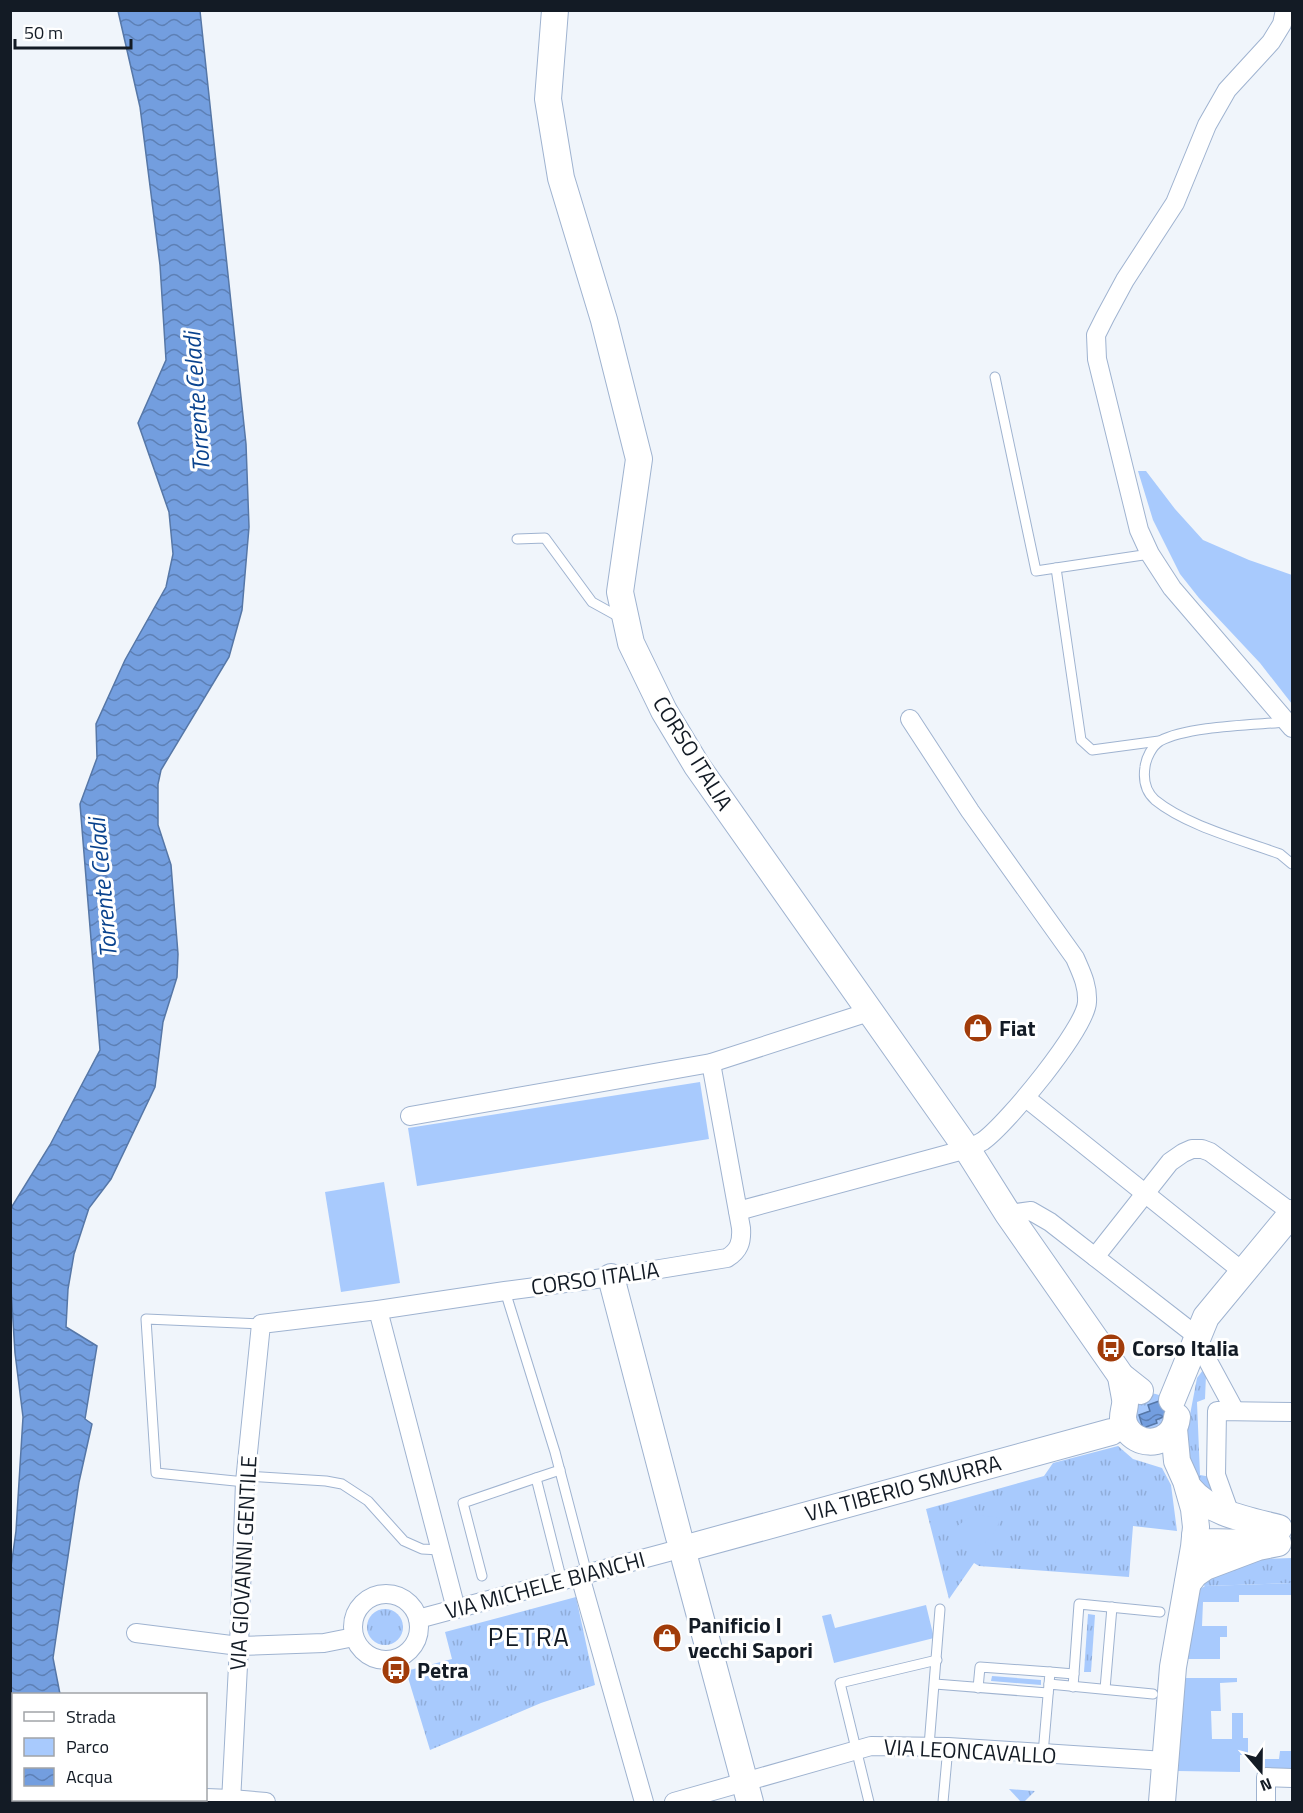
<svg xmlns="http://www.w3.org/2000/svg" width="1303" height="1813" font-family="'Titillium Web',sans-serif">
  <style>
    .grass { fill: url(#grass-tufts) }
    .green { fill: #a8cafd }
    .water { fill: url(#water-waves); stroke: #5677a7; stroke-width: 1.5 }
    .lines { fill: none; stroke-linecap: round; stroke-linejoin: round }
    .lane-casing { stroke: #9fb3d0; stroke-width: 11 }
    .street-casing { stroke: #9fb3d0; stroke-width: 20 }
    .secondary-casing { stroke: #9fb3d0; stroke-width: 28 }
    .lane { stroke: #fff; stroke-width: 9 }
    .street { stroke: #fff; stroke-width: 18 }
    .secondary { stroke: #fff; stroke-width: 26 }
    .labels { text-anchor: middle; stroke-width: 6; stroke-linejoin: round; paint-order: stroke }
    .street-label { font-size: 22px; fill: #131b25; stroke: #fff }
    .poi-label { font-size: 22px; font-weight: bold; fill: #131b25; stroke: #fff; text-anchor: start }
    .water-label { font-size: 24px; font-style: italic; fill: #0a438e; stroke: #fff }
    .quarter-label { font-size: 26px; letter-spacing: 1.5px; fill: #131b25; stroke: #fff }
  </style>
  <defs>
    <pattern id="grass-tufts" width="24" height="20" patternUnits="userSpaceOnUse" patternTransform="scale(1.5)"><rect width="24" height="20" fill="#a8cafd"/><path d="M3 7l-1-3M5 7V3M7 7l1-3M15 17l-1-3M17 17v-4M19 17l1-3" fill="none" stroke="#90add9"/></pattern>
    <pattern id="water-waves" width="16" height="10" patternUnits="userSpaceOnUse" patternTransform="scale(1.5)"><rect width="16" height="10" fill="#739edf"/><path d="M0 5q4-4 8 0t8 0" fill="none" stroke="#5d80b5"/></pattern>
  </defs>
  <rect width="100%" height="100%" fill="#f0f5fb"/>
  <g class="grass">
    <path d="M1203,1370L1206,1375L1205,1399L1197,1402L1200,1475L1211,1477L1220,1506L1204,1496L1185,1450V1441L1197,1378Z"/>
    <path d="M1146,1393C1167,1393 1167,1402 1172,1419L1144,1437L1129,1406Z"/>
    <path d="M1118,1446L1133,1459L1162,1468L1171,1485L1177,1531L1133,1526L1129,1577L979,1566L974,1563L949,1599L926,1509L1044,1476L1053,1463Z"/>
    <path d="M1292,1558V1583L1205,1586L1199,1583L1206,1578L1260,1559Z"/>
    <path d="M576,1597L595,1685L541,1703L430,1750L406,1671L452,1659L445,1632Z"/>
    <circle cx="385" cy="1627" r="18"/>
    <path d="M1088,1614L1095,1615L1091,1672H1084Z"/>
    <path d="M992,1676L1041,1680V1685L991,1681Z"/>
    <path d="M1009,1789L1035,1791L1024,1802H1021Z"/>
  </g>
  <g class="green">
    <path d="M1138,471H1146L1175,509L1203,540L1249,560L1292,575V704L1260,663L1199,598L1180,574L1153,520Z"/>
    <path d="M700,1082L709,1139L417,1186L408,1128Z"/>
    <path d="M384,1182L400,1283L341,1292L325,1192Z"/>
    <path d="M975,1513C982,1518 992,1515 1000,1518C996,1537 982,1550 962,1548L956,1541V1527Z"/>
    <path d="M1292,1583V1595H1239V1602H1203L1202,1626H1227V1637H1220V1659H1187L1198,1590L1205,1586Z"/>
    <path d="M926,1605L934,1638L834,1663L822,1616L831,1614L835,1628Z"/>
    <path d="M1184,1678H1237V1682L1220,1683L1221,1711H1211L1212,1739H1232V1713H1243V1738H1248V1755H1240V1772L1178,1771Z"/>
    <path d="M1280,1751H1292V1772H1257V1759H1279Z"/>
  </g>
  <g class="water">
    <path d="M118,11H200L246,444L249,527L242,610L229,657L161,770L158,784V825L171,865L178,954L177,977L163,1022L155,1087L111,1179L89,1208L74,1254L68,1289L66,1327L97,1346L85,1419L92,1424L79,1482L53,1658L60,1694H14L13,1711L10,1706V1574L16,1531L23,1417L15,1353L11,1289V1208L50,1145L100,1050L80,804L97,758L96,724L125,660L166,587L173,554L169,512L138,423L166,360L160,265L140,107Z"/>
    <path d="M1162,1400L1168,1415L1156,1420L1157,1423L1146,1427L1147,1432L1136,1428L1142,1425L1139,1415L1150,1411L1148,1405Z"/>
  </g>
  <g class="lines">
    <g class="lane-casing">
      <g id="lane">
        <path d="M995,377L1036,571L1056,568L1081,740L1092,750L1159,741"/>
        <path d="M517,539L545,538L592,602L621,618"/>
        <path d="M1056,568L1150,554"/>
        <path d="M1286,722C1254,725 1187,726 1160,741C1152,746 1146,758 1145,767C1143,780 1145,791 1155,800C1187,826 1242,840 1280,854L1292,864"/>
        <path d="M505,1291L555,1452L587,1574"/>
        <path d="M560,1470L536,1478L562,1581"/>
        <path d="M245,1476L326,1481L342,1484L368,1501L404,1541L422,1549L440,1550"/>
        <path d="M245,1482L156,1473L146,1319L261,1324"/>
        <path d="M482,1576L463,1503L536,1478"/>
        <path d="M1050,1672L1074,1674"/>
        <path d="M935,1684L1048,1693"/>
        <path d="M1073,1687L1079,1604L1160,1612"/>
        <path d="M978,1688L980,1667L1050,1672L1049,1684"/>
        <path d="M1105,1689L1112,1607"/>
        <path d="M929,1746L940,1609"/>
        <path d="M1043,1754L1049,1684L1153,1694"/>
        <path d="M869,1802L840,1683L937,1660"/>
        <path d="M943,1802L948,1747"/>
      </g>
    </g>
    <g class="street-casing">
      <g id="street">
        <path d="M1285,10L1282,24L1271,42L1227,90L1207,125L1175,203L1125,280L1105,317L1096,335L1097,359L1139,530L1150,554L1172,588L1292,728"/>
        <path d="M1026,1098L1242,1271"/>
        <path d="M410,1116L711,1063L869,1012"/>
        <path d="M738,1211L967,1149C972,1147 978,1144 983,1141C1007,1124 1086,1028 1087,1002C1088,985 1081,972 1075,958L970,811L910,719"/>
        <path d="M1008,1214L1031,1211L1050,1222L1198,1337L1209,1363L1235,1411"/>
        <path d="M1095,1257L1170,1162L1183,1153L1192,1149H1202L1210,1152L1292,1213"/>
        <path d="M378,1310L456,1609"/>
        <path d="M1230,1514L1216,1475L1217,1411L1292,1412"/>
        <path d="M580,1576L644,1802"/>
        <circle cx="386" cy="1627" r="33"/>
        <path d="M418,1619L672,1551"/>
        <path d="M136,1633L239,1646L324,1643L354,1637"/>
        <path d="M206,1798L231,1799L266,1802"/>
        <path d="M231,1802L239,1646L245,1482L261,1324L378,1310L505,1291L611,1277L727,1258C739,1251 742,1242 741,1228L711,1063"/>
        <path d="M674,1802L871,1746L948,1747L1165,1761"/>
        <path d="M1266,1802V1777L1292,1778"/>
      </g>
    </g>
    <g class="secondary-casing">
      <g id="secondary">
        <path d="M555,10L548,99L561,178L604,320L639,459L620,592L631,643L664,711L697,766L967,1149L1008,1214L1121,1376L1140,1391"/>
        <path d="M611,1277L679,1537"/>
        <path d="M1121,1376C1122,1384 1124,1392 1125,1399C1126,1405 1123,1411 1123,1418C1125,1436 1145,1447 1162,1439C1171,1435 1176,1427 1177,1417"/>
        <path d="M1172,1400L1206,1317L1292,1213"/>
        <path d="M1189,1488C1210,1514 1248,1520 1279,1528"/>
        <path d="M1195,1536L1204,1542L1256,1543"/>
        <path d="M694,1546L1111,1432"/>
        <path d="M685,1560L750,1802"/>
        <path d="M1188,1583L1195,1574L1205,1567L1258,1547L1278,1543"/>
        <path d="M1162,1802L1173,1667L1194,1547L1196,1527L1194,1509L1186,1481L1177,1461L1174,1429"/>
      </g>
    </g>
    <use href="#lane" class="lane"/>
    <use href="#street" class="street"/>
    <use href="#secondary" class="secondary"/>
  </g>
  <defs>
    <g id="shop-disc" transform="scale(1.5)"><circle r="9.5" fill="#a13c0a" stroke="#fff"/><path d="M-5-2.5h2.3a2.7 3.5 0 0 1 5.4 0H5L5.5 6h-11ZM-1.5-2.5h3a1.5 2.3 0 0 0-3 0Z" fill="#fff"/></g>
    <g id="bus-disc" transform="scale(1.5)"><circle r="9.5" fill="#a13c0a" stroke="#fff"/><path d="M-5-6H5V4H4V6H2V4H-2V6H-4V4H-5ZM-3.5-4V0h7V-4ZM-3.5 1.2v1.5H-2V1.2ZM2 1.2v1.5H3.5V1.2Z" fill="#fff"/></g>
  </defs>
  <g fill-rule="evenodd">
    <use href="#shop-disc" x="978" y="1028"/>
    <use href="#bus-disc" x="1111" y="1348"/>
    <use href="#shop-disc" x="667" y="1638"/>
    <use href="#bus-disc" x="396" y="1670"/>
  </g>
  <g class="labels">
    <g class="street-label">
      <text transform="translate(693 753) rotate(58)" y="8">CORSO ITALIA</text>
      <text transform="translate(595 1278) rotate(-8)" y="8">CORSO ITALIA</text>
      <text transform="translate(903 1488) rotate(-15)" y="8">VIA TIBERIO SMURRA</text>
      <text transform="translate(243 1563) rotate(-87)" y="8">VIA GIOVANNI GENTILE</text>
      <text transform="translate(545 1585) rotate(-15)" y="8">VIA MICHELE BIANCHI</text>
      <text transform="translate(970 1751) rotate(3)" y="8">VIA LEONCAVALLO</text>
    </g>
    <g class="poi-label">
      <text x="999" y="1036">Fiat</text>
      <text x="1132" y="1356">Corso Italia</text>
      <text x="688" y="1633">Panificio I<tspan x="688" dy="25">vecchi Sapori</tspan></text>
      <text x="417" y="1678">Petra</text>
    </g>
    <g class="water-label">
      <text transform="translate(197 402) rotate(-94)" y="8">Torrente Celadi</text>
      <text transform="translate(103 888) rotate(-95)" y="8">Torrente Celadi</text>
    </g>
    <g class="quarter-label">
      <text x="529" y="1646">PETRA</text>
    </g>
  </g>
  <rect width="1303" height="1813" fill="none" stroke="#131b25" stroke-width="24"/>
  <rect x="12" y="1693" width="195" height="108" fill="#ffffff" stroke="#a1a4a8" stroke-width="1.5"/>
  <rect x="24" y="1712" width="30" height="9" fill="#ffffff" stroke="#a1a4a8" stroke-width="1.5"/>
  <text x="66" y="1723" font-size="18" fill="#131b25">Strada</text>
  <rect x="24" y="1738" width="30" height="18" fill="#a8cafd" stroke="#a1a4a8" stroke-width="1.5"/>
  <text x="66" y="1753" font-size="18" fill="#131b25">Parco</text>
  <rect x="24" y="1768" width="30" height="18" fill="url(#water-waves)" stroke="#a1a4a8" stroke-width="1.5"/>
  <text x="66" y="1783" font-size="18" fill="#131b25">Acqua</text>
  <g transform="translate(1261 1771) rotate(160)" stroke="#ffffff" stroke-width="4.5" paint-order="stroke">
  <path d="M0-4.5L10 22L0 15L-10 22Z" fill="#131b25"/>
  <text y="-9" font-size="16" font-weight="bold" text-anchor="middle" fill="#131b25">N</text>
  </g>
  <path d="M15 39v9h116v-9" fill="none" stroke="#131b25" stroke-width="3"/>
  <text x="24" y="39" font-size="18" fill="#131b25" stroke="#ffffff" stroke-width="4.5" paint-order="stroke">50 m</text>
</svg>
